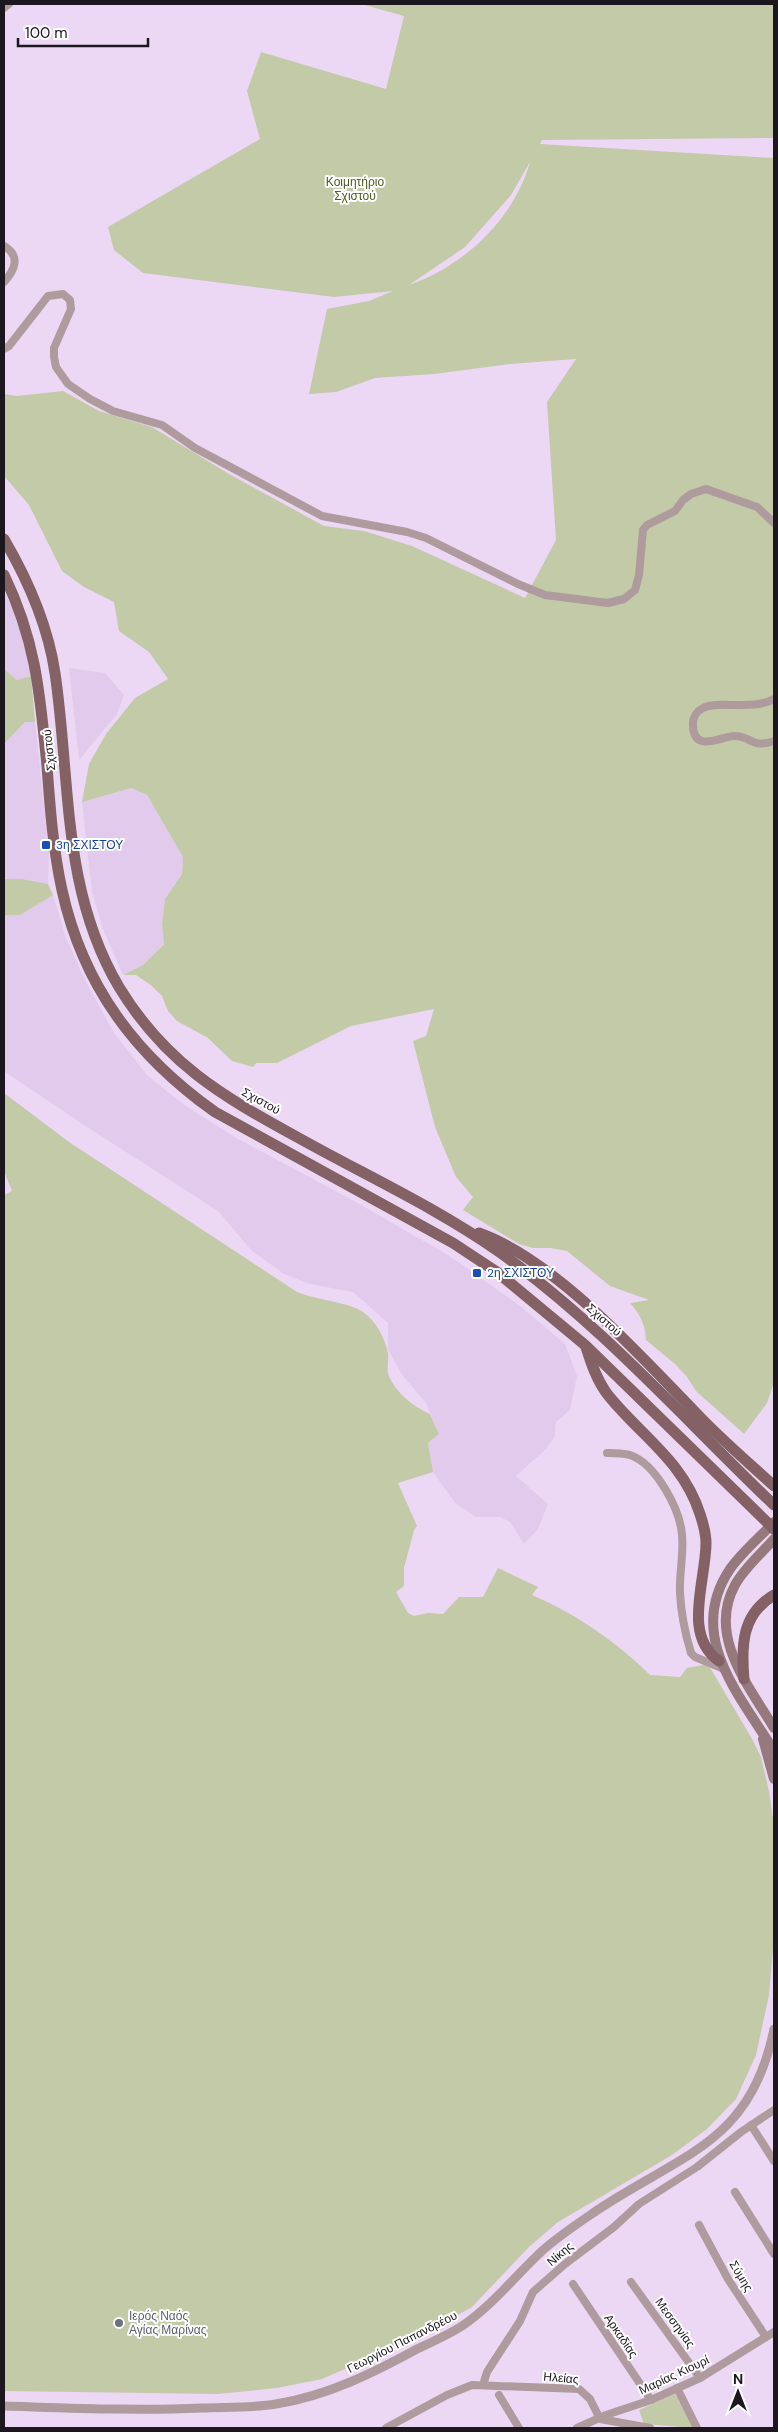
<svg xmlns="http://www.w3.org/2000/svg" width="778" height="2432" font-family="'DM Sans',sans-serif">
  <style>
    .built { fill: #e2caec }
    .green { fill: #c2caa7; fill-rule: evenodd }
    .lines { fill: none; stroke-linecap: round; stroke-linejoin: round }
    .minor { stroke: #af9b9d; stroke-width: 8 }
    .tertiary { stroke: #af9b9d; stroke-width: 9 }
    .secondary { stroke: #95797c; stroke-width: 10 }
    .primary { stroke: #836165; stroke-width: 11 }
    .transit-dot { fill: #1a4fb4; stroke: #fff; stroke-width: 2 }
    .worship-dot { fill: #6b7280; stroke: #fff; stroke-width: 2 }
    .labels { text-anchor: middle; stroke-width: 4; stroke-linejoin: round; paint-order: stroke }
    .park-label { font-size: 12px; fill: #515a20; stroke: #fff }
    .street-label { font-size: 12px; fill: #1c161f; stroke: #fff }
    .transit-label { font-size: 12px; fill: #164399; stroke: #fff; text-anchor: start }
    .worship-label { font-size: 12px; fill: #5b616d; stroke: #fff; text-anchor: start }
  </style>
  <rect width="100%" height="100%" fill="#ecd8f4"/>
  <g class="built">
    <path d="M4,591L23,634L31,676L17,680L4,669Z"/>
    <path d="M69,668L105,673L124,695L117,714L79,760Z"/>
    <path d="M25,722H35L49,852L48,884L22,879H4V744Z"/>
    <path d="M133,788L147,795L183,857L182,873L165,899L162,923L164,943L143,965L123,975L103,929L92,892L82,802Z"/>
    <path d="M53,895L66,938L86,982L114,1033L147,1075L184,1105L238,1139L354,1201L448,1255L519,1305L565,1344L577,1376L570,1410L556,1422L555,1436L546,1449L516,1476L548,1504L538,1529L524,1544L510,1522L500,1517H476L455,1503L433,1472L428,1443L439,1434L426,1403L403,1376L388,1350V1323L353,1292L310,1284L284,1274L252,1251L218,1211L84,1125L4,1071V915H20Z"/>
  </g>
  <g class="green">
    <path d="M361,4H774V138L542,140L540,144L774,158V1382L767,1403L744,1434L696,1391L687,1377L675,1364L646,1340C645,1325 641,1315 630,1303L649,1300L610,1286L567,1251L550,1248H533L519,1244L463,1210L473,1197L456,1177L435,1127L413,1041L426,1036L434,1009L351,1026L277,1063H256L253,1067L232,1061L208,1038L177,1021L168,1011L162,996L152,986L136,975H123L143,965L164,944L162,923L165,899L182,874L183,857L147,795L132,788L82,802L89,764L106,734L135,698L168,679L149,652L119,631L114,602L84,587L62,571L29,505L4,476V394L17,396L63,391L99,411L152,427L229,474L324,526L364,531L412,546L525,598L556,540L547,402L576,359L510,364L434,374L375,378L336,392L309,394L327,309L369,301L393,291L334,297L143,273L114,250L108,227L260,139L247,91L261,52L386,89L404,16ZM530,162C514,219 464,266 409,285L465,247L511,195Z"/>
    <path d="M4,669L17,680L31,676L35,722H25L4,744Z"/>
    <path d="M4,879H22L48,884L53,895L20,915H4Z"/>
    <path d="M4,1093L69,1142L297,1292C316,1300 349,1302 363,1312C376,1321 385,1338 388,1353C389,1361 386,1370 389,1376C396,1393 414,1407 430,1414L439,1434L428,1443L433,1472L398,1483L417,1526L414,1530L404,1568V1586L396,1592L408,1613L414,1616L428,1613L443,1614L459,1597H483L498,1568L538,1587L532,1595C576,1614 617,1642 650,1675L680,1677L687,1668L708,1664L752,1739L761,1757L769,1791L774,1825V1937L769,1995L756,2055L736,2099L707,2129L672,2155L558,2222L529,2247L472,2307L445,2322L379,2354L322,2379L277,2388L218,2394L4,2391V1195L12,1191L4,1171Z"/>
    <path d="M675,2394L694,2428L644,2424L639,2410Z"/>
  </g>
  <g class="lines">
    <g class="minor">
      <path d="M4,8L9,4"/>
      <path d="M4,246C21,256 15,270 4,282"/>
      <path d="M4,349L9,346L48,296L63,294L70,300L71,309L54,348V357L56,367L68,384L90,399L113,411L162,425L195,448L322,516L407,532L426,538L518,584L545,595L608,603L624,599L635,590L639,575L643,530L647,525L675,511L683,500L691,494L706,489L757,507L774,523"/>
      <path d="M774,699C753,711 717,700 703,708C697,711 693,717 693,723C692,755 722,736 734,736C753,736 750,749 774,741"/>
      <path d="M607,1453C614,1453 622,1453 630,1455C656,1464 680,1509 682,1535C684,1554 679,1574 680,1593C681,1613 685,1633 691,1653L695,1657L724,1669"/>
      <path d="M751,2125L774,2161"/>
      <path d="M735,2192L774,2254"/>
      <path d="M699,2225L728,2279L766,2337"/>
      <path d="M631,2282L700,2378"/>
      <path d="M573,2284L651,2400"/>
      <path d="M483,2385L487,2372L520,2321L533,2292L565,2264L614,2227L639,2204L697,2167L741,2132L774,2110"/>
      <path d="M677,2388L697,2428"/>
      <path d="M499,2395L519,2428"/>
      <path d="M386,2428L447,2395L472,2385L579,2389L590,2399L600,2419L650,2428"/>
      <path d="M577,2428L606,2415L651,2400L700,2378L774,2332"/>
    </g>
    <path class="tertiary" d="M4,2406C70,2408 136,2411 202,2408C227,2407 252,2408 276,2404C327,2396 373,2373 417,2349C432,2342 448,2335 462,2326C493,2305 516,2275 543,2250C560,2235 580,2222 599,2209C684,2153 751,2142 774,2029"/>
    <g class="secondary">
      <path d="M774,1522C760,1537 742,1552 730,1569C685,1636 740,1695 774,1751"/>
      <path d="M774,1539C761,1554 744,1568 735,1585C707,1636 749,1686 774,1728"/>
      <path d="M763,1739L774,1779"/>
    </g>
    <g class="primary">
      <path d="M4,539C28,580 48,626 55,673C71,781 61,889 119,987C165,1063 222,1096 297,1137C363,1174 437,1208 498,1251C600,1323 684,1419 774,1505"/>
      <path d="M4,575C36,641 40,694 47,766C50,807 53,849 62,890C83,986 136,1056 215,1112L453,1243L497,1272L585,1345L774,1529"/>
      <path d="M479,1233C557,1261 641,1357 699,1416C723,1441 749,1463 774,1486"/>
      <path d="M586,1347C591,1363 597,1381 608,1395C641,1436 683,1461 700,1514C703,1523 706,1533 706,1543C706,1581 682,1635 719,1661"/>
      <path d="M744,1679C741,1645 742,1614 774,1595"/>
    </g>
  </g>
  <g class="transit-dot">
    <rect x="41" y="840" width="10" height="10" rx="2.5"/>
    <rect x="472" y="1268" width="10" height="10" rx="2.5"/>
  </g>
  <circle class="worship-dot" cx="119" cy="2323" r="5"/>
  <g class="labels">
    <g class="park-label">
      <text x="355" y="186">Κοιμητήριο<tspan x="355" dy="14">Σχιστού</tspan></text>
    </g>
    <g class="street-label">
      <text transform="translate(49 750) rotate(-96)" y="4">Σχιστού</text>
      <text transform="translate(261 1101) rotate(29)" y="4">Σχιστού</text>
      <text transform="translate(604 1320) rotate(42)" y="4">Σχιστού</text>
      <text transform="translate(560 2254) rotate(-40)" y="4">Νίκης</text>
      <text transform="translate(741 2276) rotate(59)" y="4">Σύμης</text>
      <text transform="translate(675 2323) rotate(54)" y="4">Μεσσηνίας</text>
      <text transform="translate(621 2336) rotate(56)" y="4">Αρκαδίας</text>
      <text transform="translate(402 2342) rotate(-27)" y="4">Γεωργίου Παπανδρέου</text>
      <text transform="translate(674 2375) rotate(-25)" y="4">Μαρίας Κιουρί</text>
      <text transform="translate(561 2378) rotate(5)" y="4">Ηλείας</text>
    </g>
    <g class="transit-label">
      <text x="56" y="849">3η ΣΧΙΣΤΟΥ</text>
      <text x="487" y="1277">2η ΣΧΙΣΤΟΥ</text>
    </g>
    <g class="worship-label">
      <text x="129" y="2320">Ιερός Ναός<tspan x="129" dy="14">Αγίας Μαρίνας</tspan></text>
    </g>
  </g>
  <rect width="778" height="2432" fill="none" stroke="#1c161f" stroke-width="10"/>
  <g transform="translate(738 2392)" stroke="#ffffff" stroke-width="4" paint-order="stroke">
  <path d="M0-4L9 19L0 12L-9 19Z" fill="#1c161f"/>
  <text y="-8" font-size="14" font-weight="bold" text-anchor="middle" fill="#1c161f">N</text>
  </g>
  <path d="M18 38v8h130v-8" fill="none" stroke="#1c161f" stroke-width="2.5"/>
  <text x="25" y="38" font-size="15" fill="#1c161f" stroke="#ffffff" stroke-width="4" paint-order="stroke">100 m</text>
</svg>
